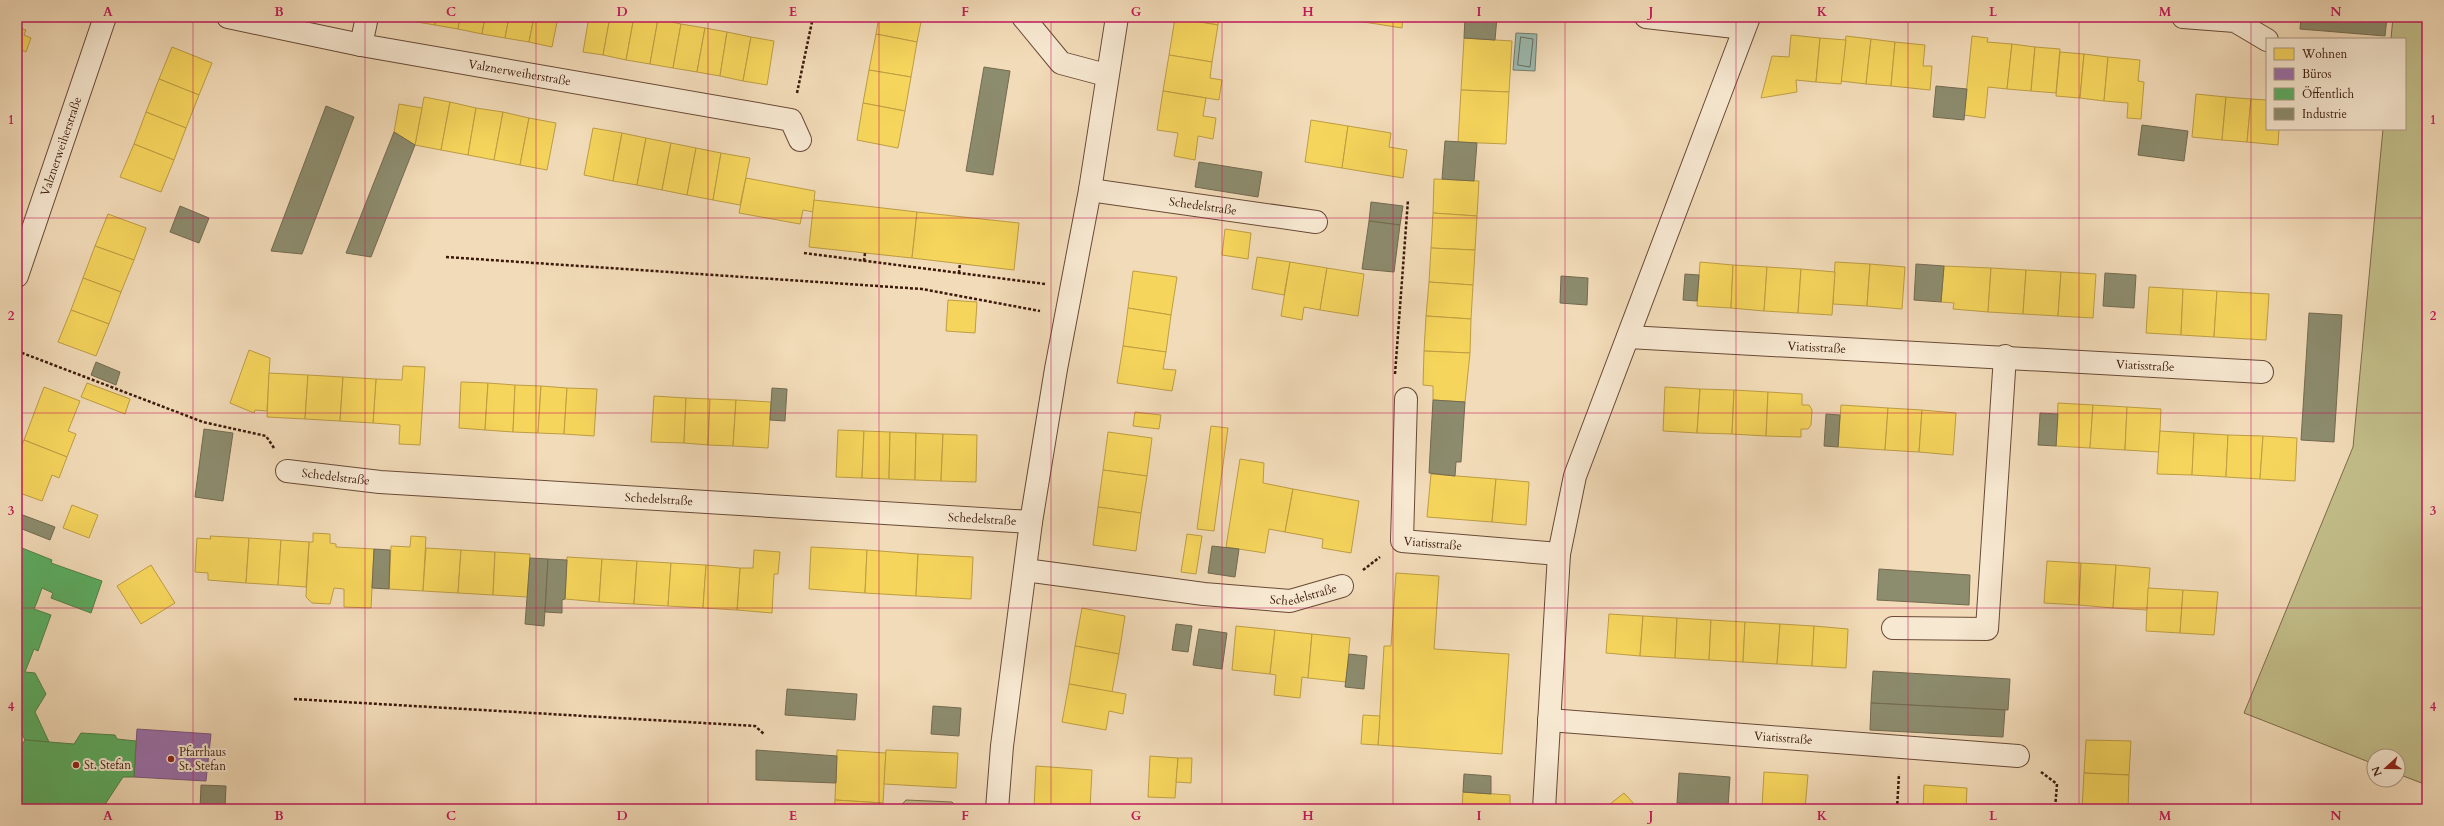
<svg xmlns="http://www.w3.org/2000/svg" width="2444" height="826" font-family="Cardo,serif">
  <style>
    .green { fill: #c2be8a; stroke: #7e6c4a }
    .water { fill: #9bbbb1; stroke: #757a6e }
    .homes { fill: #f6d55c; stroke: #be9d43 }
    .offices { fill: #9970ab; stroke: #7d567b }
    .public { fill: #5aae61; stroke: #518147 }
    .industry { fill: #8c8c6e; stroke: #746a50 }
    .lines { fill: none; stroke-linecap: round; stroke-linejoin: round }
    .shore { stroke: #6b6a5e; stroke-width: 1 }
    .minor-casing { stroke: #694a36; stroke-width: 24 }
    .path { stroke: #3b190a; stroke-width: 2.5; stroke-dasharray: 3 2; stroke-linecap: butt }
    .minor { stroke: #f7e8d1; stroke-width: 22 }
    .grid { fill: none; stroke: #c2185b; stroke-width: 1; stroke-opacity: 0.55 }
    .poi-dot { fill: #8f2418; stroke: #f7e8d1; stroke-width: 1.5 }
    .labels { text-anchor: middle; stroke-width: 4; stroke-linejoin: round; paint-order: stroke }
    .street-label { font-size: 12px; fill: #3b190a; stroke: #f7e8d1 }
    .poi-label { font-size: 12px; fill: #3b190a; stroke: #f7e8d1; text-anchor: start }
    .neatline { fill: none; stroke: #c2185b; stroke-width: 1.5 }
    .grid-label { font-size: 13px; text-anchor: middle; font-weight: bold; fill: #c2185b }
  </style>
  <rect width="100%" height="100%" fill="#f2dbb8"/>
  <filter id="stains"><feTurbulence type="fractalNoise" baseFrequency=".005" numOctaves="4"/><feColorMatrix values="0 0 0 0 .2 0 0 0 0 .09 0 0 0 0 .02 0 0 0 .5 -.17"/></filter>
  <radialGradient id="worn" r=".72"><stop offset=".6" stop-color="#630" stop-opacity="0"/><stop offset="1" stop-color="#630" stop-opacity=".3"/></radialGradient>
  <g class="green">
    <path d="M2393,17H2427V785L2398,774V756H2374V764L2244,713L2353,447L2383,129H2405V39H2391Z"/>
    <path d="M906,800L952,802L959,809H898Z"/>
  </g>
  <path class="water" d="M1516,33L1537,34L1535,71L1513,70Z"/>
  <g class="homes">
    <path d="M411,17H436L435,25L411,21Z"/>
    <path d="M436,17H460L458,29L435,25Z"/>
    <path d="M460,17H485L482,34L458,29Z"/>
    <path d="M485,17H509L505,38L482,34Z"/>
    <path d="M509,17H534L529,42L505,38Z"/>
    <path d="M534,17H558L552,47L529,42Z"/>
    <path d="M589,17H610L603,55L583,52Z"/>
    <path d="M610,17H634L626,60L603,55Z"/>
    <path d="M634,17L658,19L650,64L626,60Z"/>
    <path d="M879,17H922L917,42L876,34Z"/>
    <path d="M1175,17H1219L1218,25Z"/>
    <path d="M1330,17H1365L1364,22Z"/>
    <path d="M1365,17H1403L1402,28L1364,22Z"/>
    <path d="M1175,18L1218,25L1212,62L1169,55Z"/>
    <path d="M658,19L681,24L673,68L650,64Z"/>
    <path d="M681,24L705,28L697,72L673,68Z"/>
    <path d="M17,27L26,30L24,35L31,38L26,52L19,49L17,56Z"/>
    <path d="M705,28L727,32L720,76L697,72Z"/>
    <path d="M727,32L751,37L743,81L720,76Z"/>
    <path d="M876,34L917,42L911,77L869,70Z"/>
    <path d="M1791,35L1820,38L1816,82L1796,80L1797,92L1761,98L1772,56L1789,57Z"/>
    <path d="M1846,36L1871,39L1866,84L1841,81Z"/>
    <path d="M1972,36L1988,38L1987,42L2012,44L2007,89L1988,87L1985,118L1964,115Z"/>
    <path d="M751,37L774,41L767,85L743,81Z"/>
    <path d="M1464,38L1512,41L1509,92L1461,90Z"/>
    <path d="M1820,38L1846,40L1841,84L1816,82Z"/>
    <path d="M1871,39L1895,42L1891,86L1866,84Z"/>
    <path d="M1895,42L1925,45L1923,66H1932L1930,90L1891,86Z"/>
    <path d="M2012,44L2035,47L2031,91L2007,89Z"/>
    <path d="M172,47L212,63L199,95L159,79Z"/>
    <path d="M2035,47L2060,49L2056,93L2031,91Z"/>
    <path d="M2060,52L2084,54L2080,98L2056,96Z"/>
    <path d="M2084,54L2108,57L2104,101L2080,98Z"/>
    <path d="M1169,55L1212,62L1210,78L1222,80L1219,100L1163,91Z"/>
    <path d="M2108,57L2140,60L2138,81L2144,82L2141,119L2127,118L2128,103L2104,101Z"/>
    <path d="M869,70L911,77L905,111L863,103Z"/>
    <path d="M159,79L199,95L186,128L146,112Z"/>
    <path d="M1461,90L1509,92L1506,144L1458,142Z"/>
    <path d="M1163,91L1206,98L1203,116L1216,118L1213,139L1198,136L1195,160L1174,156L1178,133L1157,130Z"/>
    <path d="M2196,94L2226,97L2222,140L2192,137Z"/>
    <path d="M424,97L450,102L441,150L415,145Z"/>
    <path d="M2226,97L2251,99L2247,142L2222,140Z"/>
    <path d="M2251,99L2267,100V129H2279L2278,145L2247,142Z"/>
    <path d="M450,102L476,108L468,155L441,150Z"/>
    <path d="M863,103L905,111L898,148L857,140Z"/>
    <path d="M399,104L422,108L415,145L394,132Z"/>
    <path d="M476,108L503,112L494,160L468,155Z"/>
    <path d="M146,112L186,128L174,160L134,144Z"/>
    <path d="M503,112L529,118L520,165L494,160Z"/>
    <path d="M529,118L556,123L547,170L520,165Z"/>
    <path d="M1311,120L1348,126L1342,168L1305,162Z"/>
    <path d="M1348,126L1391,133L1389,147L1407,150L1403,178L1342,168Z"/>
    <path d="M593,128L622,133L613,181L584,175Z"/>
    <path d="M622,133L646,138L637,185L613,181Z"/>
    <path d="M646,138L671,143L662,190L637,185Z"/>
    <path d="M671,143L696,148L687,195L662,190Z"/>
    <path d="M134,144L174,160L161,192L120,177Z"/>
    <path d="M696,148L721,153L713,200L687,195Z"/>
    <path d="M721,153L750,158L740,205L713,200Z"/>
    <path d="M746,178L815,191L813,212L803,210L800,224L739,213Z"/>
    <path d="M1434,179L1479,181L1477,216L1433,213Z"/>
    <path d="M814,200L917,212L912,258L809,247Z"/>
    <path d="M917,212L1019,223L1014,270L912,258Z"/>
    <path d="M1433,213L1477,216L1475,250L1431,248Z"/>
    <path d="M108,214L146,228L134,260L95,246Z"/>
    <path d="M1225,229L1251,233L1248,259L1222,255Z"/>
    <path d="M95,246L134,260L121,292L83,278Z"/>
    <path d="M1431,248L1475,250L1473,285L1429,282Z"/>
    <path d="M1257,257L1290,262L1284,295L1252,289Z"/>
    <path d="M1290,262L1327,268L1320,310L1304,307L1302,320L1281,316Z"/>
    <path d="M1700,262L1733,265L1731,308L1697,306Z"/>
    <path d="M1835,262L1870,264L1867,306L1833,304Z"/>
    <path d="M1870,264L1905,267L1902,309L1867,306Z"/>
    <path d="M1733,265L1767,267L1764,311L1731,308Z"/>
    <path d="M1944,266L1991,268L1988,312L1953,309L1954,303L1941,302Z"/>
    <path d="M1767,267L1801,269L1798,313L1764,311Z"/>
    <path d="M1327,268L1364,274L1358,316L1320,310Z"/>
    <path d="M1991,268L2026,270L2023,314L1988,312Z"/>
    <path d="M1801,269L1835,272L1832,315L1798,313Z"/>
    <path d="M2026,270L2061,272L2058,316L2023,314Z"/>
    <path d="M1133,271L1177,277L1171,315L1128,308Z"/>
    <path d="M2061,272L2096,274L2093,318L2058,316Z"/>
    <path d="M83,278L121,292L109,324L71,310Z"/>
    <path d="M1429,282L1473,285L1471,319L1426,316Z"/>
    <path d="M2149,287L2183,289L2181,335L2146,333Z"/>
    <path d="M2183,289L2217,291L2214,337L2181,335Z"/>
    <path d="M2217,291L2269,294L2266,340L2214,337Z"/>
    <path d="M948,300L977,302L975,333L946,331Z"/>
    <path d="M1128,308L1171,315L1166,352L1123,346Z"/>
    <path d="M71,310L109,324L96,356L58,342Z"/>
    <path d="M1426,316L1471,319L1470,353L1424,351Z"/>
    <path d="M1123,346L1166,352L1163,369L1176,370L1172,391L1117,383Z"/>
    <path d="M249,350L270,358L267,411L255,410L254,413L230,403Z"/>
    <path d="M1424,351L1470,353L1465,402L1433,400V386L1423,385Z"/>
    <path d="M403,366L425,367L420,445L399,444L400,425L373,423L376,379L402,380Z"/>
    <path d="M269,373L308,375L305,419L267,417Z"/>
    <path d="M308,375L343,377L340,421L305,419Z"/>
    <path d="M343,377L376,379L373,423L340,421Z"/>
    <path d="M461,382L488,383L485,430L459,428Z"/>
    <path d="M87,383L130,399L125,414L81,397Z"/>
    <path d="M488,383L515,385L513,432L485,430Z"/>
    <path d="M515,385L541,386L538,433L513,432Z"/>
    <path d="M541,386L567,388L564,434L538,433Z"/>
    <path d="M44,387L80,401L68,431L76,434L67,457L24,440Z"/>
    <path d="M1665,387L1700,389L1697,433L1663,431Z"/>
    <path d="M567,388L597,389L594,436L564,434Z"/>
    <path d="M1700,389L1734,390L1732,434L1697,433Z"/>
    <path d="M1734,390L1768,392L1766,436L1732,434Z"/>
    <path d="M1768,392L1802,394V405H1809L1812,410L1811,425L1808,429H1801V437L1766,436Z"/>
    <path d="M654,396L686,398L684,443L651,442Z"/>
    <path d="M686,398L710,399L708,445L684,443Z"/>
    <path d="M710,399L736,400L733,446L708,445Z"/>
    <path d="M736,400L771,402L768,448L733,446Z"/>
    <path d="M2058,403L2093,405L2090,448L2056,446Z"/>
    <path d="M1841,405L1888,408L1885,450L1838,447Z"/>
    <path d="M2093,405L2127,407L2125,450L2090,448Z"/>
    <path d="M2127,407L2161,409L2159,452L2125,450Z"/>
    <path d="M1888,408L1922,410L1919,452L1885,450Z"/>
    <path d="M1922,410L1956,413L1953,455L1919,452Z"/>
    <path d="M1135,412L1161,415L1159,429L1133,426Z"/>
    <path d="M1211,426L1228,428L1214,531L1197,529Z"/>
    <path d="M838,430L864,431L862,478L836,477Z"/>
    <path d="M864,431L890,432L889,479L862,478Z"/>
    <path d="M2160,431L2194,433L2192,475L2157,474Z"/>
    <path d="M890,432L916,433L915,480L889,479Z"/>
    <path d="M1108,432L1152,438L1147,476L1103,470Z"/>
    <path d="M916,433L943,434L941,481L915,480Z"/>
    <path d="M2194,433L2228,435L2226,477L2192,475Z"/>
    <path d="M943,434L977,435L976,482L941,481Z"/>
    <path d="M2228,435L2263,436L2260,479L2226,477Z"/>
    <path d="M2263,436L2297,438L2295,481L2260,479Z"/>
    <path d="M24,440L67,457L59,478L52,475L42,501L17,492V457Z"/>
    <path d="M1240,459L1264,463L1263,483L1293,489L1285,532L1269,529L1265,553L1226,547Z"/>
    <path d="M1103,470L1147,476L1141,513L1098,507Z"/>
    <path d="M1431,474L1496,479L1492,522L1427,517Z"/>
    <path d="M1496,479L1529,482L1526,525L1492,522Z"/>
    <path d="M1293,489L1359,501L1351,553L1322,548L1323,539L1285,532Z"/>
    <path d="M72,505L98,515L89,538L63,528Z"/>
    <path d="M1098,507L1141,513L1136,551L1093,545Z"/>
    <path d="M313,533L330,534V543L336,544V547L374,549L371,608L344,607V589L334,588L330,604L312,603L306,597L309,542H313Z"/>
    <path d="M1187,534L1202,536L1196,574L1181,572Z"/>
    <path d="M210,536L249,538L246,583L208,580V573L195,572L197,538L211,539Z"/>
    <path d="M411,536L426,537L423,591L389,589L391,546L410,547Z"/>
    <path d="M249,538L281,540L278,585L246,583Z"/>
    <path d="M281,540L309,542L306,587L278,585Z"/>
    <path d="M811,547L867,550L865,593L809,589Z"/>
    <path d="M426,548L461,550L458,593L423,591Z"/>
    <path d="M461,550L495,552L493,595L458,593Z"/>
    <path d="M754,550L780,552L778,574H774L772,613L737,610L740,568H753Z"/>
    <path d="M867,550L918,554L916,596L865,593Z"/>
    <path d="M495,552L530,554L528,597L493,595Z"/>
    <path d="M918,554L973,557L971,599L916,596Z"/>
    <path d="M567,557L602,559L599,602L565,599Z"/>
    <path d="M602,559L637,561L634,604L599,602Z"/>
    <path d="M637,561L671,563L668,606L634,604Z"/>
    <path d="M2047,561L2081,563L2079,605L2044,603Z"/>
    <path d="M671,563L706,565L703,608L668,606Z"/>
    <path d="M2081,563L2116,565L2113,608L2079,605Z"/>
    <path d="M151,565L175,603L141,624L117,586Z"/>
    <path d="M706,565L740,568L737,610L703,608Z"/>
    <path d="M2116,565L2150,568L2147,610L2113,608Z"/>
    <path d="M1396,573L1439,576L1434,649L1509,654L1502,754L1378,745L1384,646H1391Z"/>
    <path d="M2148,588L2183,590L2180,633L2146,631Z"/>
    <path d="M2183,590L2218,592L2214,635L2180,633Z"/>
    <path d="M1082,608L1125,616L1119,654L1075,646Z"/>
    <path d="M1609,614L1643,616L1640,656L1606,653Z"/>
    <path d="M1643,616L1677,618L1675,658L1640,656Z"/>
    <path d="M1677,618L1711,620L1709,660L1675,658Z"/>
    <path d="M1711,620L1745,622L1743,662L1709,660Z"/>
    <path d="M1745,622L1780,624L1777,664L1743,662Z"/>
    <path d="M1780,624L1814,626L1812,666L1777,664Z"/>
    <path d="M1236,626L1275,630L1270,674L1232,670Z"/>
    <path d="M1814,626L1848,629L1846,668L1812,666Z"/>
    <path d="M1275,630L1312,634L1308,678L1302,677L1300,698L1274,695L1276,675L1270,674Z"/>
    <path d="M1312,634L1350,638L1346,682L1308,678Z"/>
    <path d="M1075,646L1119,654L1112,692L1069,684Z"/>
    <path d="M1069,684L1126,694L1123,714L1109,711L1106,730L1062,722Z"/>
    <path d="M1363,715L1380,716L1378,745L1361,744Z"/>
    <path d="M2086,740L2131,741L2129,775L2084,773Z"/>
    <path d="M837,750L886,753L883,803L835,800Z"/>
    <path d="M886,750L958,753L956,788L884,784Z"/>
    <path d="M1150,756L1178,758L1175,798L1148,797Z"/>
    <path d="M1178,758H1192L1191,783L1176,782Z"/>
    <path d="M1036,766L1092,770L1090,809H1034Z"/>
    <path d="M1764,772L1808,775L1805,809L1762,807Z"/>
    <path d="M2084,773L2129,775L2128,809L2082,808Z"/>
    <path d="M1924,785L1967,788L1966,809H1923Z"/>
    <path d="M1463,792L1510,795V809H1462Z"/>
    <path d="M1624,793L1636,806V809H1610V804Z"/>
    <path d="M835,800L883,803V809H834Z"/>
    <path d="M1762,807L1793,809H1762Z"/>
    <path d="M2074,808H2082L2106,809H2074Z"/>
  </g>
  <path class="offices" d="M137,729L211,734L206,781L134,777Z"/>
  <g class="public">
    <path d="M17,546L52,560L51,563L102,581L91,613L51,598L53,593L42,588L37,602L34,609L51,615L38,651L34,649L25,672L35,673L46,694L35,712L49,742L25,740L17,724Z"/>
    <path d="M81,733L115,735L117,739L136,741L134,777H123L102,809H17V752L25,740L74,744Z"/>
  </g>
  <g class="industry">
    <path d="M1465,17H1497L1495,40L1464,38Z"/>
    <path d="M2301,17H2387L2385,36L2300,29Z"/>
    <path d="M984,67L1010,71L993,175L966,171Z"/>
    <path d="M1936,86L1967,89L1964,120L1933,117Z"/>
    <path d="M326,106L354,117L302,254L271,251Z"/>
    <path d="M2142,125L2188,131L2184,161L2138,155Z"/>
    <path d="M394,132L415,145L371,257L346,253Z"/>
    <path d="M1445,141L1477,143L1474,181L1442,179Z"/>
    <path d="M1199,162L1262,172L1258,197L1195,187Z"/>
    <path d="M1371,202L1403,206L1400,225L1369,221Z"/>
    <path d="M180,206L209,218L199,243L170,232Z"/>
    <path d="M1369,221L1400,225L1394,272L1362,269Z"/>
    <path d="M1916,264L1944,266L1941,302L1914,300Z"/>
    <path d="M2105,273L2136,275L2134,308L2103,306Z"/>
    <path d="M1685,274L1699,275L1697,301L1683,300Z"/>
    <path d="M1561,276L1588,278L1587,305L1560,303Z"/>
    <path d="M2309,313L2342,315L2334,442L2301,440Z"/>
    <path d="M96,362L120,372L116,385L91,375Z"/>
    <path d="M772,388L787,389L785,421L770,420Z"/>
    <path d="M1433,400L1465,402L1461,462H1456L1455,476L1429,473Z"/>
    <path d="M2040,413L2058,414L2056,446L2038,445Z"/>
    <path d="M1826,414L1840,415L1838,447L1824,446Z"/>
    <path d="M204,429L233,433L223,501L195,497Z"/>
    <path d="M20,514L55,527L50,540L17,527Z"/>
    <path d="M1212,546L1239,549L1235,577L1208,573Z"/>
    <path d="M374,549L390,550L389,589L372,588Z"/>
    <path d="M530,558L548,559L544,626L525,624Z"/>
    <path d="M548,559L567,560L565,599L562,600V613L545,612Z"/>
    <path d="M1879,569L1970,575L1969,605L1877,600Z"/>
    <path d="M1176,624L1192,626L1188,652L1172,650Z"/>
    <path d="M1199,629L1227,633L1222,669L1193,665Z"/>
    <path d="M1349,654L1367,656L1364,689L1345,687Z"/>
    <path d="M1873,671L2010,679L2008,710L1871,703Z"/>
    <path d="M787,689L857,694L855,720L785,715Z"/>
    <path d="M1871,703L2005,710L2003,737L1870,730Z"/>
    <path d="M933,706L961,708L959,736L931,734Z"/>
    <path d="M756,750L837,756L836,783L756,780Z"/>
    <path d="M1679,773L1730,777L1728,807L1677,803Z"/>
    <path d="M1464,774L1491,776V794L1463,792Z"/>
    <path d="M201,785L226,786L225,809H200Z"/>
  </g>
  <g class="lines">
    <path class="shore" d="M1521,37L1533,39L1530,67L1518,65Z"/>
    <g class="minor-casing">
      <g id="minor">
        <path id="s1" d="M228,17L361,45L791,120L800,140"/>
        <path d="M1023,17L1061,63L1106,75"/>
        <path d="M1646,17L1744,28"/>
        <path d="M2183,17L2235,21L2267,40"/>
        <path d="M361,45L367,17"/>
        <path id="s2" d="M1090,190L1316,222"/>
        <path id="s3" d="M17,276L105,17"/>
        <path id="s4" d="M1628,337L2262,372"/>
        <path id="s5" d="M1406,399L1402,541L1559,554"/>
        <path id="s6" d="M287,471L380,482L1031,522"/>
        <path id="s7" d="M1025,570L1204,594L1290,601L1342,586"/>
        <path d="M1893,628L1987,629L2005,356"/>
        <path id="s8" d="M1549,720L2018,756"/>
        <path d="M997,809L1002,746L1031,522L1056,369L1090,190L1117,17"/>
        <path d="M1544,809L1559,554L1575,476L1749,17"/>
      </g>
    </g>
    <g class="path">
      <path d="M797,93L813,17"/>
      <path d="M804,253L1045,284"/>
      <path d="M446,257L922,289L1040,311"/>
      <path d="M864,261L865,253"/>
      <path d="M959,273L960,263"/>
      <path d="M17,351L203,422L266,436L274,448"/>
      <path d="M1395,374L1408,200"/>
      <path d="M1363,570L1380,557"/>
      <path d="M294,699L755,726L764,734"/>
      <path d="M2041,772L2057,784L2055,809"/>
      <path d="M1897,809L1899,774"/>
    </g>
    <use href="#minor" class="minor"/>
  </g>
  <path class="grid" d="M193,17V809M365,17V809M536,17V809M708,17V809M879,17V809M1051,17V809M1222,17V809M1393,17V809M1565,17V809M1736,17V809M1908,17V809M2079,17V809M2251,17V809M17,218H2427M17,413H2427M17,608H2427"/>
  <g class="poi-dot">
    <circle cx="171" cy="759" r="4"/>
    <circle cx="76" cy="765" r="4"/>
  </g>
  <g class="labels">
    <g class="street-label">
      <text dy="4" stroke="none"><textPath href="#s1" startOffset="297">Valznerweiherstraße</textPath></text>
      <text dy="4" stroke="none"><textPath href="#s3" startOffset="137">Valznerweiherstraße</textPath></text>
      <text dy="4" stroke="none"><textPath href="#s2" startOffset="114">Schedelstraße</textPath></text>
      <text dy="4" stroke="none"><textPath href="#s4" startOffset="189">Viatisstraße</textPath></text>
      <text dy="4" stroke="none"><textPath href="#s4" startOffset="518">Viatisstraße</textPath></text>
      <text dy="4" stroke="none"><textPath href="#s6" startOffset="49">Schedelstraße</textPath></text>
      <text dy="4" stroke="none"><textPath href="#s6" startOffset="373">Schedelstraße</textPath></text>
      <text dy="4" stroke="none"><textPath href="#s6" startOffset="697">Schedelstraße</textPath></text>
      <text dy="4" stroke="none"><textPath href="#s5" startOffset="173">Viatisstraße</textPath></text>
      <text dy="4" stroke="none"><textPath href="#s7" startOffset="281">Schedelstraße</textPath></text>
      <text dy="4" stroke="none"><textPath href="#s8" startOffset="235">Viatisstraße</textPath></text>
    </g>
    <g class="poi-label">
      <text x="179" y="756">Pfarrhaus<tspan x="179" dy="14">St. Stefan</tspan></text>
      <text x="84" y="769">St. Stefan</text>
    </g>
  </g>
  <rect width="2444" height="826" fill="none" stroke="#f2dbb8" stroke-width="44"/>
  <rect x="2266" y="38" width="140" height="92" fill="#f7e8d1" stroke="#ac9581"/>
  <rect x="2274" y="48" width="20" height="12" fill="#f6d55c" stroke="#ac9581"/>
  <text x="2302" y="58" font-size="12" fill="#3b190a">Wohnen</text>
  <rect x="2274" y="68" width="20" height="12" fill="#9970ab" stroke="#ac9581"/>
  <text x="2302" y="78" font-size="12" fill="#3b190a">Büros</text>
  <rect x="2274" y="88" width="20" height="12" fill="#5aae61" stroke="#ac9581"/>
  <text x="2302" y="98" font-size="12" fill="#3b190a">Öffentlich</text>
  <rect x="2274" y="108" width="20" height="12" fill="#8c8c6e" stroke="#ac9581"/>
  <text x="2302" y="118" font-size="12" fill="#3b190a">Industrie</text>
  <g transform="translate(2386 768) rotate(249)"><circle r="19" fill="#f7e8d1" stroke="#ac9581"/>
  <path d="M0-3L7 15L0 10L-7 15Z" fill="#8f2418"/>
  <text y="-6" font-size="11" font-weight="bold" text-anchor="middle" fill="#3b190a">N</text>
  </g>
  <rect x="22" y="22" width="2400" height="782" class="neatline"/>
  <g class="grid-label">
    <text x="108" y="16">A</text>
    <text x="279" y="16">B</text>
    <text x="451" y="16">C</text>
    <text x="622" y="16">D</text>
    <text x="793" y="16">E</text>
    <text x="965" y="16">F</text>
    <text x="1136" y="16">G</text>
    <text x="1308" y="16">H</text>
    <text x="1479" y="16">I</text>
    <text x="1651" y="16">J</text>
    <text x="1822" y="16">K</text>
    <text x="1993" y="16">L</text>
    <text x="2165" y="16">M</text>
    <text x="2336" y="16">N</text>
    <text x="11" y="124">1</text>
    <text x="2433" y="124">1</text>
    <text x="11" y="320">2</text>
    <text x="2433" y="320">2</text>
    <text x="11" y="515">3</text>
    <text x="2433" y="515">3</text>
    <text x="11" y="711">4</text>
    <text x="2433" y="711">4</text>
    <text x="108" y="820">A</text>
    <text x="279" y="820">B</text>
    <text x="451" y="820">C</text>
    <text x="622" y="820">D</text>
    <text x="793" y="820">E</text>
    <text x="965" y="820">F</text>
    <text x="1136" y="820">G</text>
    <text x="1308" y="820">H</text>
    <text x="1479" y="820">I</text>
    <text x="1651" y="820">J</text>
    <text x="1822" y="820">K</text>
    <text x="1993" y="820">L</text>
    <text x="2165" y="820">M</text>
    <text x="2336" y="820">N</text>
  </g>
  <rect width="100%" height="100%" filter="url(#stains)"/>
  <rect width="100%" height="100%" fill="url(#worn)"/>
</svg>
